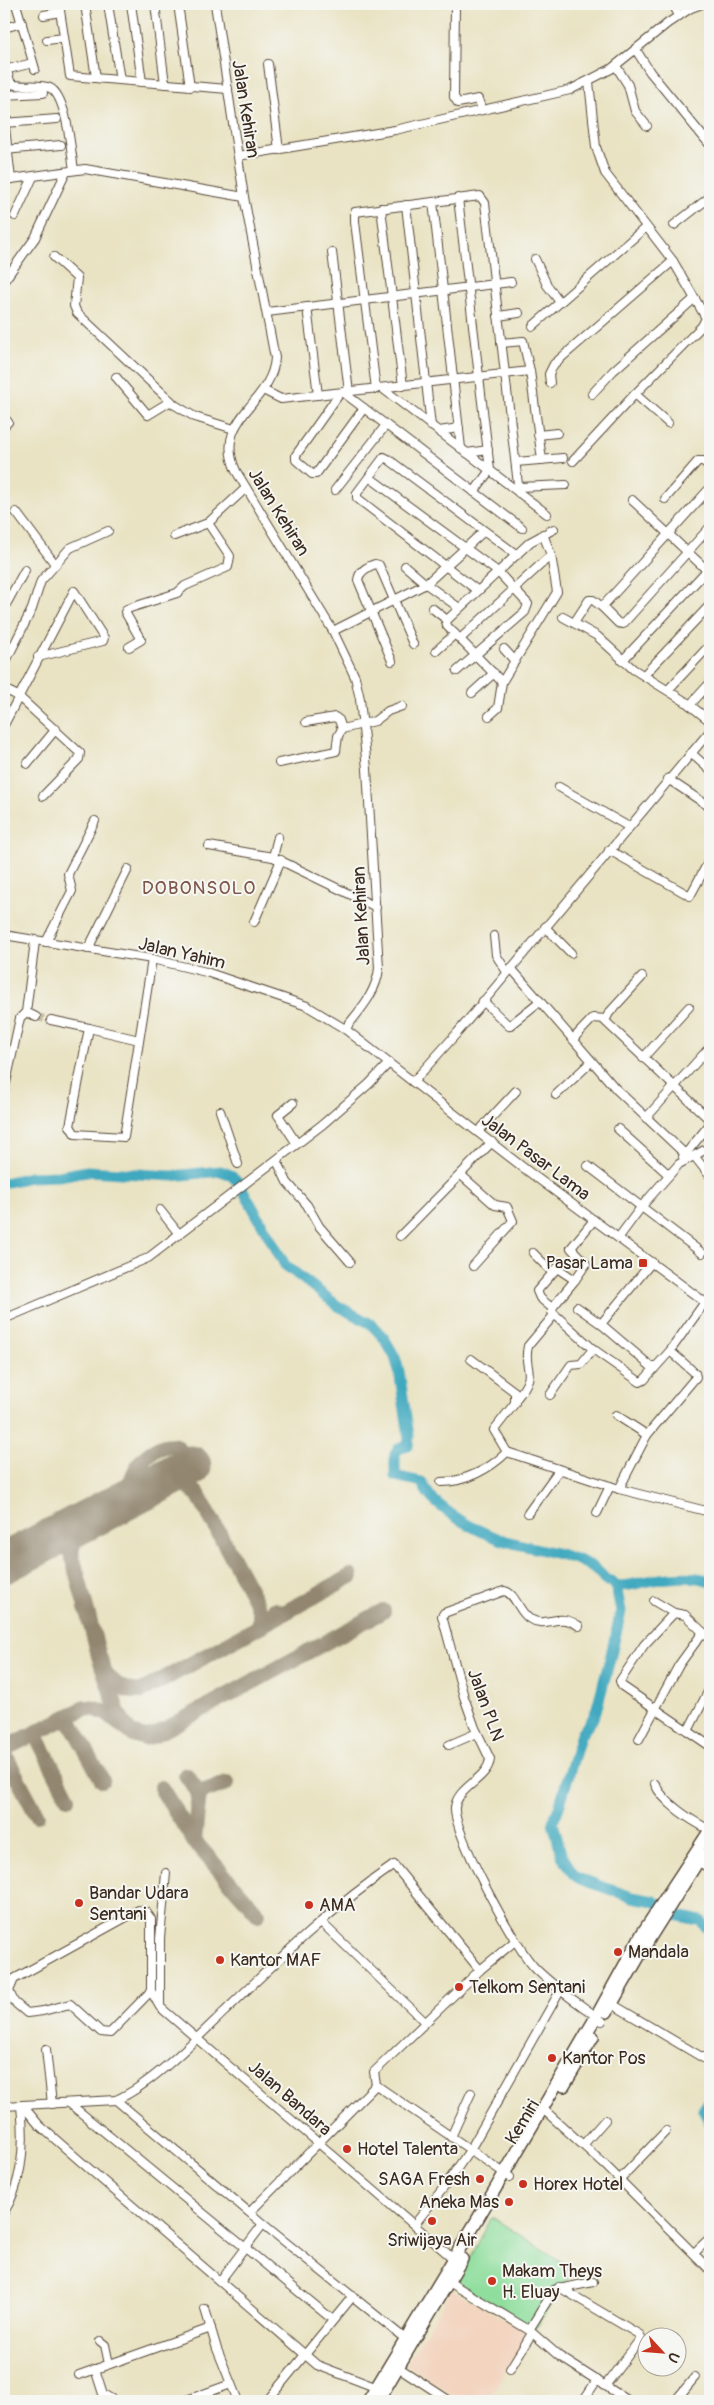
<svg xmlns="http://www.w3.org/2000/svg" width="714" height="2405" font-family="Pangolin,sans-serif">
  <style>
    .built { fill: #f3d4bf }
    .green { fill: #8fde9d; stroke: #65845e }
    .lines { fill: none; stroke-linecap: round; stroke-linejoin: round }
    .stream { stroke: #3fa9bf; stroke-width: 2 }
    .river { stroke: #3fa9bf; stroke-width: 11 }
    .taxiway { stroke: #928670; stroke-width: 16 }
    .runway { stroke: #928670; stroke-width: 41 }
    .minor-tunnel { stroke: #c6bea2; stroke-width: 8; stroke-dasharray: 8 4; stroke-linecap: butt }
    .minor-casing { stroke: #554637; stroke-width: 10 }
    .highway-casing { stroke: #554637; stroke-width: 14 }
    .minor { stroke: #fff; stroke-width: 8 }
    .highway { stroke: #fff; stroke-width: 11 }
    .poi-dot { fill: #c8321e; stroke: #f6f6f2; stroke-width: 2 }
    .labels { text-anchor: middle; stroke-width: 4; stroke-linejoin: round; paint-order: stroke }
    .street-label { font-size: 18px; fill: #3b2a1e; stroke: #f6f6f2 }
    .poi-label { font-size: 18px; fill: #3b2a1e; stroke: #f6f6f2; text-anchor: start }
    .neighbourhood-label { font-size: 19px; letter-spacing: 1px; fill: #7e574a; stroke: #f6f6f2 }
  </style>
  <rect width="100%" height="100%" fill="#f6f6f2"/>
  <filter id="ink" filterUnits="userSpaceOnUse"><feTurbulence type="fractalNoise" baseFrequency=".02" numOctaves="2"/><feDisplacementMap in="SourceGraphic" scale="10" xChannelSelector="R" yChannelSelector="G"/><feConvolveMatrix kernelMatrix="1 2 1 2 8 2 1 2 1" color-interpolation-filters="sRGB"/></filter>
  <filter id="wash" filterUnits="userSpaceOnUse"><feTurbulence type="fractalNoise" baseFrequency=".0096" numOctaves="4" result="noise"/><feDisplacementMap in="SourceGraphic" scale="20" xChannelSelector="R" yChannelSelector="G"/><feGaussianBlur stdDeviation="1.12" result="paint"/><feColorMatrix in="noise" values="0 0 0 0 0 0 0 0 0 0 0 0 0 0 0 0 0 1.4 0 .05"/><feComposite in="paint" operator="in"/></filter>
  <g filter="url(#wash)">
    <rect width="100%" height="100%" fill="#e9e3c3"/>
    <path class="built" d="M452,2289L528,2334L487,2401H460L407,2363Z"/>
    <path class="green" d="M492,2217L574,2270L534,2330L456,2285Z"/>
    <g class="lines">
      <path class="stream" d="M708,1928L710,1927"/>
      <g class="river">
        <path d="M4,1183L30,1177L59,1176L87,1171L172,1176L221,1171L231,1175L239,1183L285,1265L338,1306L371,1324L384,1338L395,1357L399,1371L409,1436L408,1446L398,1449L395,1454V1476L422,1482C427,1495 433,1500 443,1508C460,1522 476,1530 497,1538C527,1550 589,1552 606,1581H611L616,1586L621,1611L610,1659L596,1711L592,1720L581,1734L559,1807L553,1822L561,1854L574,1875L580,1879L632,1897L654,1901L675,1915L701,1921L710,1932"/>
        <path d="M616,1586C630,1587 640,1582 654,1580C672,1577 693,1575 710,1581"/>
        <path d="M710,2100L703,2110L710,2123"/>
        <path d="M4,2399L6,2401"/>
      </g>
      <g class="taxiway">
        <path d="M160,1482L184,1485L198,1494L256,1602L260,1612V1626"/>
        <path d="M124,1501C133,1478 134,1461 157,1449C164,1446 169,1444 176,1446L190,1467"/>
        <path d="M88,1520L76,1533L71,1552L99,1656L118,1713L128,1730L133,1734L144,1738L155,1735L383,1611"/>
        <path d="M47,1541L63,1543L71,1552"/>
        <path d="M274,1610L284,1613L351,1576"/>
        <path d="M106,1675C117,1686 126,1693 142,1691L284,1613"/>
        <path d="M68,1717L102,1780"/>
        <path d="M35,1733L68,1798"/>
        <path d="M4,1749L85,1708C101,1707 112,1717 123,1727"/>
        <path d="M4,1753L37,1815"/>
        <path d="M186,1775L199,1793L227,1783"/>
        <path d="M161,1788L194,1841L258,1914"/>
        <path d="M194,1841L199,1793"/>
      </g>
      <path class="runway" d="M4,1563L191,1466"/>
    </g>
  </g>
  <g filter="url(#ink)">
    <g class="lines">
      <path class="minor-tunnel" d="M36,1017L51,1020"/>
      <g class="minor-casing">
        <g id="minor">
          <path d="M16,4L35,69"/>
          <path d="M59,4L70,76L228,89"/>
          <path d="M85,4L96,78"/>
          <path d="M108,4L120,80"/>
          <path d="M131,4L142,82"/>
          <path d="M155,4L165,84"/>
          <path d="M178,4L190,87"/>
          <path d="M215,4L244,197L275,358C272,404 212,418 236,471L333,631L355,677L360,699L367,769L379,968C377,992 360,1010 345,1029"/>
          <path d="M455,4L454,97L458,103L478,99L482,110"/>
          <path d="M673,4L679,16"/>
          <path d="M44,15L60,12"/>
          <path d="M4,28L22,23"/>
          <path d="M47,40L64,38"/>
          <path d="M636,50L650,72L710,145"/>
          <path d="M4,62L11,84C23,88 37,83 50,88C67,96 71,152 74,170"/>
          <path d="M268,64L279,150"/>
          <path d="M616,66L628,85L635,111L647,126"/>
          <path d="M4,70L33,63"/>
          <path d="M4,95L43,93"/>
          <path d="M4,119L11,179"/>
          <path d="M4,123L57,119"/>
          <path d="M4,150L61,145"/>
          <path d="M238,156L395,130L570,90L611,69L668,23L691,8L702,4"/>
          <path d="M4,180L85,169L244,197"/>
          <path d="M458,198L490,470L474,492"/>
          <path d="M433,202L461,448"/>
          <path d="M406,205L431,426"/>
          <path d="M381,208L403,386"/>
          <path d="M15,216L33,177"/>
          <path d="M674,225L710,197"/>
          <path d="M332,252L349,392"/>
          <path d="M54,257L77,278L74,306L77,313L175,405L195,417L234,429"/>
          <path d="M535,259L547,285L560,302"/>
          <path d="M4,281L35,238L66,172"/>
          <path d="M307,307L318,395"/>
          <path d="M267,312L511,282"/>
          <path d="M498,316L519,313"/>
          <path d="M533,326L646,227"/>
          <path d="M501,343L523,341L530,371"/>
          <path d="M116,377L148,415L171,401"/>
          <path d="M550,383L549,374L554,364L673,261"/>
          <path d="M382,388L547,514"/>
          <path d="M376,389L355,222V212L480,196L485,203L519,493"/>
          <path d="M263,390L281,399L530,371L542,460"/>
          <path d="M340,393L296,455V460L312,474H316L364,408"/>
          <path d="M344,393L522,528"/>
          <path d="M592,394L613,371L695,298"/>
          <path d="M635,394L668,423"/>
          <path d="M4,417L8,422L4,426"/>
          <path d="M439,431L459,428"/>
          <path d="M538,435L557,433"/>
          <path d="M467,453L488,450"/>
          <path d="M573,461L635,394L702,326L706,318L673,261L605,173L596,147L589,82"/>
          <path d="M516,462L563,458"/>
          <path d="M369,477L498,572L528,604L525,612L457,671"/>
          <path d="M519,487L566,485"/>
          <path d="M710,488L602,607L618,623L623,624L710,527"/>
          <path d="M335,490L386,425"/>
          <path d="M665,499L698,461H703L710,467"/>
          <path d="M632,500L709,572"/>
          <path d="M16,512L55,564"/>
          <path d="M174,536L208,523L246,488"/>
          <path d="M405,566L426,584L458,607"/>
          <path d="M478,591L357,498V493L384,457L388,459L517,555"/>
          <path d="M4,608L25,570"/>
          <path d="M432,608L447,620"/>
          <path d="M563,617L597,636L633,669L686,702L710,721"/>
          <path d="M574,623L589,600H593L602,607"/>
          <path d="M333,631L426,584L484,531"/>
          <path d="M460,639L551,555"/>
          <path d="M129,647L141,640L125,612L127,609L177,593L185,586L228,567L230,556L208,523"/>
          <path d="M504,649L515,661"/>
          <path d="M436,651L455,634"/>
          <path d="M392,661L358,580C359,571 367,567 375,564L379,565L413,644"/>
          <path d="M622,661L710,567"/>
          <path d="M4,665L32,609L41,581L70,548L108,531"/>
          <path d="M644,675L710,605"/>
          <path d="M502,682L447,626L446,621L530,542L554,529"/>
          <path d="M4,689L18,696L80,753L79,759L43,796"/>
          <path d="M668,690L710,645"/>
          <path d="M472,693L494,673"/>
          <path d="M690,705L710,683"/>
          <path d="M489,716L498,708L502,682L557,592L551,555L543,534"/>
          <path d="M306,722L335,717L339,720L342,729"/>
          <path d="M4,725L74,591L104,638L103,641L38,657"/>
          <path d="M691,753L710,770"/>
          <path d="M279,763L336,751L338,736L342,729L375,721L388,711L402,706"/>
          <path d="M27,764L56,729"/>
          <path d="M668,779L710,807"/>
          <path d="M559,787L629,827"/>
          <path d="M209,846L273,857L376,907"/>
          <path d="M609,850L690,896L710,859"/>
          <path d="M273,857L278,837"/>
          <path d="M254,922L281,860"/>
          <path d="M545,927L571,953"/>
          <path d="M4,935L152,959L206,972L307,1006L345,1029L529,1172L710,1306"/>
          <path d="M494,936L496,955L507,972"/>
          <path d="M35,941L26,1012L36,1017"/>
          <path d="M46,942L72,891L68,874L95,821"/>
          <path d="M88,949L128,869"/>
          <path d="M511,968L616,1089L685,1154"/>
          <path d="M642,977L609,1013L605,1021L710,1120"/>
          <path d="M483,1001L509,1026L540,1001"/>
          <path d="M51,1020L89,1028"/>
          <path d="M573,1039L593,1018L606,1019"/>
          <path d="M139,1040L89,1028L70,1126L75,1134L124,1137L152,959"/>
          <path d="M643,1058L689,1007"/>
          <path d="M413,1082L458,1032L710,731"/>
          <path d="M4,1092L20,1018L26,1012"/>
          <path d="M556,1095L591,1062"/>
          <path d="M293,1103L278,1115L297,1144"/>
          <path d="M220,1111L238,1164"/>
          <path d="M646,1118L710,1047"/>
          <path d="M618,1129L669,1175"/>
          <path d="M478,1132L516,1091"/>
          <path d="M683,1157L710,1124"/>
          <path d="M695,1157L710,1176"/>
          <path d="M277,1161L287,1182L307,1205L319,1226L350,1262"/>
          <path d="M588,1166L702,1253"/>
          <path d="M461,1175L495,1205L507,1207L513,1221L473,1266"/>
          <path d="M160,1210L179,1234"/>
          <path d="M400,1236L492,1142"/>
          <path d="M619,1237L642,1206L679,1164L710,1147"/>
          <path d="M533,1253L552,1272"/>
          <path d="M575,1280L552,1308V1312L593,1349L640,1382L644,1380L670,1351L705,1302"/>
          <path d="M577,1307L601,1324L654,1369"/>
          <path d="M552,1308L540,1298L537,1291L557,1268L575,1280L586,1264L571,1248L594,1220"/>
          <path d="M4,1319L148,1258L323,1124L369,1084L389,1063"/>
          <path d="M601,1324L652,1262"/>
          <path d="M471,1359L515,1392V1403L494,1430L507,1452"/>
          <path d="M550,1395L571,1365L581,1364L593,1349"/>
          <path d="M516,1399C540,1370 522,1372 528,1346L554,1315"/>
          <path d="M616,1415L647,1435"/>
          <path d="M441,1482C465,1482 490,1469 507,1452L619,1489L710,1512"/>
          <path d="M619,1489L647,1435L696,1377L695,1373L670,1351"/>
          <path d="M528,1513L559,1470"/>
          <path d="M597,1513L610,1486"/>
          <path d="M654,1601L674,1613"/>
          <path d="M579,1626C557,1611 548,1629 530,1619C518,1612 516,1593 504,1591L444,1613L442,1616L464,1697L475,1728L490,1759C488,1779 458,1786 455,1807C452,1831 515,1947 534,1967C554,1988 579,2003 602,2021"/>
          <path d="M710,1639L685,1615L674,1613L644,1645L620,1681L622,1686L710,1746"/>
          <path d="M688,1731L709,1690"/>
          <path d="M639,1739L679,1665L703,1632"/>
          <path d="M449,1745L477,1733"/>
          <path d="M655,1784C663,1803 692,1821 710,1830"/>
          <path d="M695,1859L710,1869"/>
          <path d="M139,1910L146,1912L151,1919V1991L110,2033L101,2032L70,2004L43,2011L27,2013L14,2002L9,1991L14,1979Z"/>
          <path d="M321,1922L425,2022"/>
          <path d="M151,1991L160,2007L456,2261"/>
          <path d="M612,2004L710,2062"/>
          <path d="M160,2005V1938L166,1873"/>
          <path d="M46,2049L52,2104"/>
          <path d="M116,2100L263,2224L409,2342"/>
          <path d="M69,2103L333,2320"/>
          <path d="M4,2106L116,2100C151,2085 196,2039 224,2012C278,1960 332,1907 394,1865L480,1970"/>
          <path d="M23,2106L39,2125L79,2160L317,2365L380,2389"/>
          <path d="M542,2108L605,2165L710,2270"/>
          <path d="M451,2137L471,2093"/>
          <path d="M583,2145L605,2120"/>
          <path d="M510,2177L376,2085L374,2072L480,1970L515,1941"/>
          <path d="M619,2180L666,2131"/>
          <path d="M4,2212C23,2182 25,2141 21,2106"/>
          <path d="M250,2212L376,2085"/>
          <path d="M414,2225L445,2186L470,2150L560,1991"/>
          <path d="M694,2253L710,2238"/>
          <path d="M220,2281L263,2224"/>
          <path d="M449,2282L529,2330L559,2356L629,2401"/>
          <path d="M559,2287L640,2335L641,2338L605,2386"/>
          <path d="M205,2309L217,2349L238,2401"/>
          <path d="M529,2330L554,2290L593,2282"/>
          <path d="M100,2341L105,2345L109,2364"/>
          <path d="M398,2367L450,2401"/>
          <path d="M95,2369L103,2394L115,2401"/>
          <path d="M510,2369L532,2333"/>
          <path d="M79,2375L211,2328"/>
          <path d="M184,2401L231,2384"/>
          <path d="M267,2401L353,2296"/>
          <path d="M583,2401L597,2380"/>
          <path d="M675,2401L695,2377"/>
        </g>
      </g>
      <g class="highway-casing">
        <g id="highway">
          <path d="M607,2012L651,1936L702,1855"/>
          <path d="M564,2086L593,2037"/>
          <path d="M368,2401L477,2220L596,2017L643,1932L710,1830"/>
          <path d="M378,2401L462,2259"/>
        </g>
      </g>
      <use href="#minor" class="minor"/>
      <use href="#highway" class="highway"/>
    </g>
  </g>
  <g class="poi-dot">
    <rect x="638" y="1258" width="10" height="10" rx="2.5"/>
    <circle cx="79" cy="1903" r="5"/>
    <circle cx="309" cy="1905" r="5"/>
    <circle cx="618" cy="1952" r="5"/>
    <circle cx="220" cy="1960" r="5"/>
    <circle cx="459" cy="1987" r="5"/>
    <circle cx="552" cy="2058" r="5"/>
    <circle cx="347" cy="2149" r="5"/>
    <circle cx="480" cy="2179" r="5"/>
    <circle cx="523" cy="2184" r="5"/>
    <circle cx="509" cy="2202" r="5"/>
    <circle cx="432" cy="2221" r="5"/>
    <circle cx="492" cy="2281" r="5"/>
  </g>
  <g class="labels">
    <g class="street-label">
      <text transform="translate(246 109) rotate(81)" y="6">Jalan Kehiran</text>
      <text transform="translate(279 512) rotate(58)" y="6">Jalan Kehiran</text>
      <text transform="translate(361 916) rotate(-93)" y="6">Jalan Kehiran</text>
      <text transform="translate(182 953) rotate(13)" y="6">Jalan Yahim</text>
      <text transform="translate(536 1157) rotate(37)" y="6">Jalan Pasar Lama</text>
      <text transform="translate(486 1705) rotate(70)" y="6">Jalan PLN</text>
      <text transform="translate(290 2098) rotate(41)" y="6">Jalan Bandara</text>
      <text transform="translate(522 2122) rotate(-59)" y="6">Kemiri</text>
    </g>
    <g class="poi-label">
      <text x="633" y="1269" text-anchor="end">Pasar Lama</text>
      <text x="89" y="1899">Bandar Udara<tspan x="89" dy="21">Sentani</tspan></text>
      <text x="319" y="1911">AMA</text>
      <text x="628" y="1958">Mandala</text>
      <text x="230" y="1966">Kantor MAF</text>
      <text x="469" y="1993">Telkom Sentani</text>
      <text x="562" y="2064">Kantor Pos</text>
      <text x="357" y="2155">Hotel Talenta</text>
      <text x="470" y="2185" text-anchor="end">SAGA Fresh</text>
      <text x="533" y="2190">Horex Hotel</text>
      <text x="499" y="2208" text-anchor="end">Aneka Mas</text>
      <text x="432" y="2246" text-anchor="middle">Sriwijaya Air</text>
      <text x="502" y="2277">Makam Theys<tspan x="502" dy="21">H. Eluay</tspan></text>
    </g>
    <g class="neighbourhood-label">
      <text x="199" y="894">DOBONSOLO</text>
    </g>
  </g>
  <rect width="714" height="2405" fill="none" stroke="#f6f6f2" stroke-width="20"/>
  <g transform="translate(662 2352) rotate(116)"><circle r="24" fill="#f6f6f2" stroke="#aba49d"/>
  <path d="M0-4L9 19L0 12L-9 19Z" fill="#c8321e"/>
  <text y="-8" font-size="14" font-weight="bold" text-anchor="middle" fill="#3b2a1e">U</text>
  </g>
</svg>
